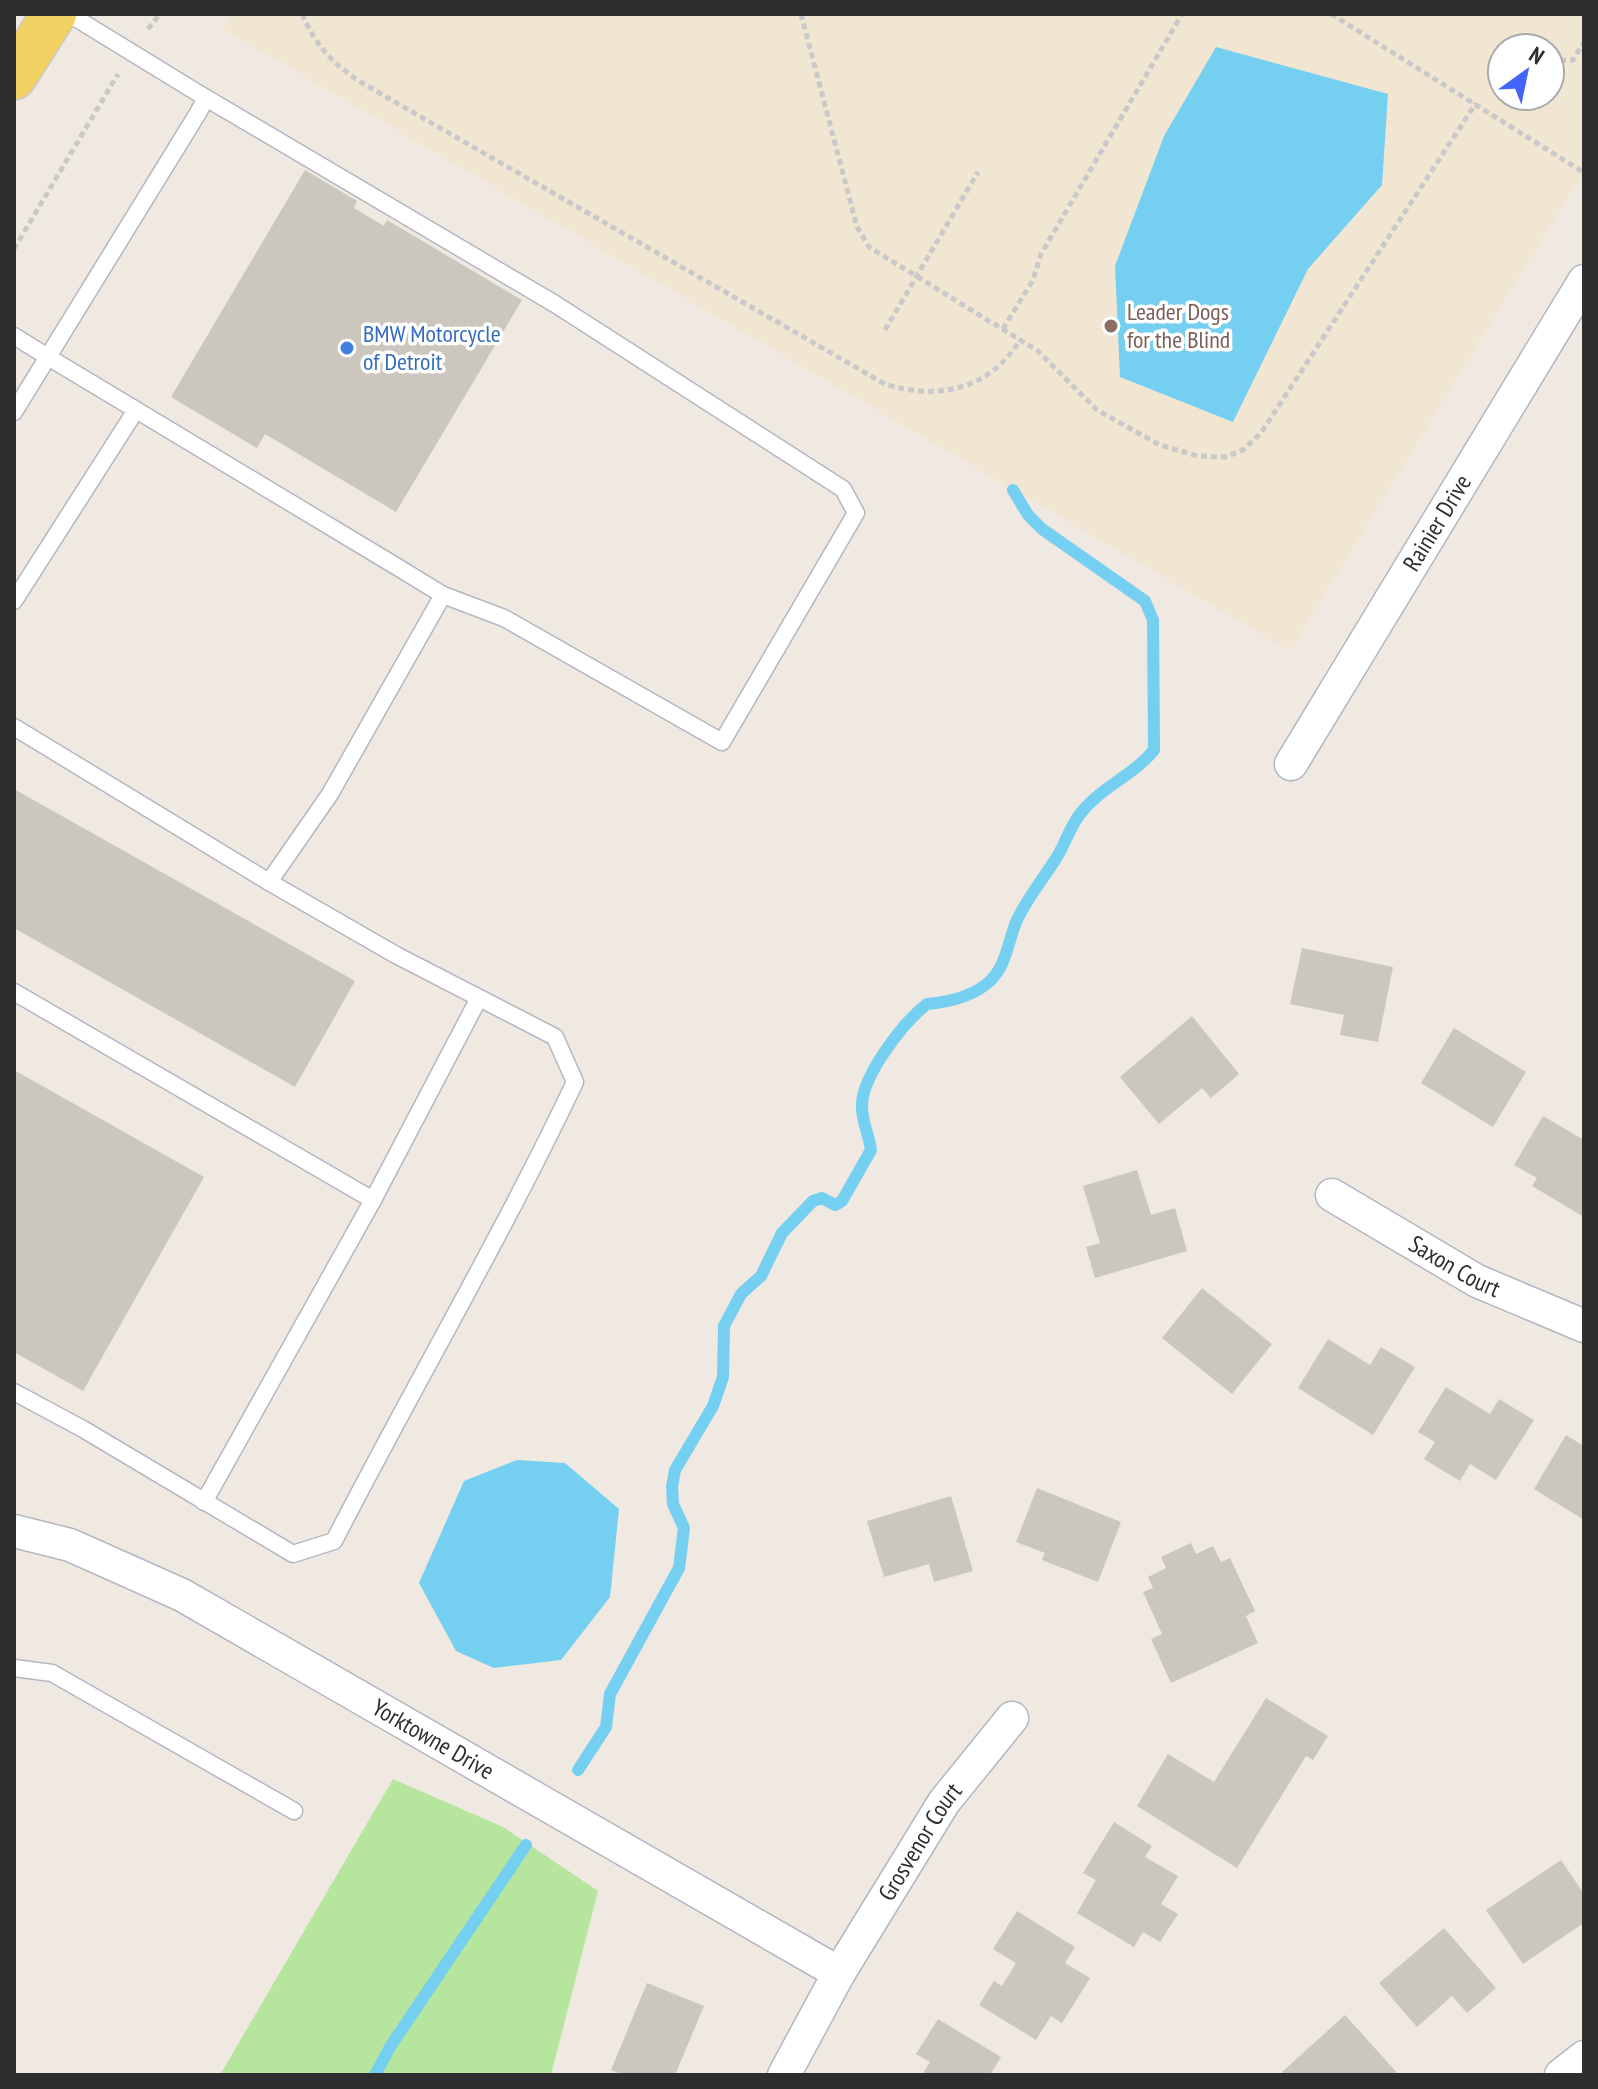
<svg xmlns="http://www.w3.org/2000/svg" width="1598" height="2089" font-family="'PT Sans Narrow',sans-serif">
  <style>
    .education { fill: #f0e6d1; fill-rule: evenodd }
    .green { fill: #b6e59e }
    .water { fill: #75cff0 }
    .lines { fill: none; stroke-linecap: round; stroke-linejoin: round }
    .stream { stroke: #75cff0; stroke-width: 12 }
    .building { fill: #cbc7bf }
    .lane-casing { stroke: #b4b7c1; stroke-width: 19 }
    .street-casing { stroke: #b4b7c1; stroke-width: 35 }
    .primary-casing { stroke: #c9c9c9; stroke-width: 47 }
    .path { stroke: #c9c9c9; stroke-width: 5; stroke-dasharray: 6 4; stroke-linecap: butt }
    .lane { stroke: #fff; stroke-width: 16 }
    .street { stroke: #fff; stroke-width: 32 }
    .primary { stroke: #f2d163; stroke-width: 44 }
    .education-dot { fill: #8d6e63; stroke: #fff; stroke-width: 3 }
    .shop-dot { fill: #3f7fe0; stroke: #fff; stroke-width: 3 }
    .labels { text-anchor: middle; stroke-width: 7; stroke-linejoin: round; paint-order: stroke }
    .education-label { font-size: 24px; fill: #785e54; stroke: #fff; text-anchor: start }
    .shop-label { font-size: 24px; fill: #366cbe; stroke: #fff; text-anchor: start }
    .street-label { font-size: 24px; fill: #2e2e2e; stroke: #fff }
  </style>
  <rect width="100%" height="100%" fill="#efe9e1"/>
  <path class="education" d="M232,14H1584V171L1290,651L223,29ZM1502,48H1550V96H1502Z"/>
  <path class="green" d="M393,1779L503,1827L598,1891L551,2075H220Z"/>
  <g class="water">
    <path d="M1216,47L1388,94L1382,185L1308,269L1233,422L1120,377L1115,266L1164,136Z"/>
    <path d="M517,1460L565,1463L619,1509L610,1597L561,1660L494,1668L456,1651L419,1583L464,1481Z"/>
  </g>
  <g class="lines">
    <g class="stream">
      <path d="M578,1770L606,1727L610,1694L679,1568L684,1528L673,1504L672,1487L675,1470L713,1406L723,1377L724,1326L741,1294L761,1276L782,1233L813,1201L822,1198L835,1205L842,1201L871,1150C869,1135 862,1122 862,1107C861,1076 904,1022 927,1004C950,1002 973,997 990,981C1007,965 1008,940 1017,920C1028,897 1043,879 1057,857C1065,844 1070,827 1080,814C1101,787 1134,775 1154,750L1153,620L1145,601L1042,529L1028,515L1013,490"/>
      <path d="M375,2075L390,2047L526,1845"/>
    </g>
  </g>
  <g class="building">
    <path d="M305,170L357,201L354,208L384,226L387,220L522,300L396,512L265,434L257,448L171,397Z"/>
    <path d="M14,789L355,981L295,1087L14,928Z"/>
    <path d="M1302,948L1393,967L1378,1042L1340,1035L1344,1015L1290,1004Z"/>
    <path d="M1192,1016L1239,1074L1211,1098L1202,1088L1159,1124L1120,1077Z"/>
    <path d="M1454,1028L1526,1072L1493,1127L1421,1083Z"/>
    <path d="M14,1070L204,1177L83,1391L14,1352Z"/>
    <path d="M1543,1116L1584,1140V1217L1532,1186L1537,1178L1514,1165Z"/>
    <path d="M1137,1170L1151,1215L1175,1208L1187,1251L1095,1278L1086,1247L1100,1243L1083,1186Z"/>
    <path d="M1202,1288L1272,1344L1232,1394L1162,1338Z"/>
    <path d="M1328,1339L1370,1365L1381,1347L1415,1367L1373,1435L1298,1388Z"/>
    <path d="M1446,1387L1490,1414L1499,1399L1534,1420L1496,1480L1470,1464L1460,1481L1424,1459L1435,1442L1418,1432Z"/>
    <path d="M1566,1435L1584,1446V1520L1534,1489Z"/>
    <path d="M1037,1488L1121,1522L1098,1582L1042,1560L1045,1553L1016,1542Z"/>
    <path d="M951,1496L973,1571L934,1582L929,1564L884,1577L867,1521Z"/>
    <path d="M1191,1543L1196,1554L1213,1546L1221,1562L1230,1558L1255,1611L1246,1616L1258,1643L1171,1683L1151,1639L1162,1634L1143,1592L1153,1588L1148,1577L1166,1568L1161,1557Z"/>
    <path d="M1266,1698L1328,1736L1313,1760L1306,1756L1237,1868L1137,1806L1168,1754L1214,1782Z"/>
    <path d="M1114,1822L1152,1846L1145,1857L1178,1876L1161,1904L1178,1914L1160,1942L1143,1932L1134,1947L1077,1913L1096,1880L1083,1873Z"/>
    <path d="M1561,1860L1584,1894V1923L1523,1964L1486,1910Z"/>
    <path d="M1017,1911L1075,1947L1065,1963L1090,1978L1062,2023L1051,2016L1036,2040L979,2005L994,1981L1002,1986L1016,1963L993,1949Z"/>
    <path d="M1444,1928L1496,1988L1467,2013L1452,1996L1417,2027L1379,1983Z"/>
    <path d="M647,1983L704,2006L675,2075H623L611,2070Z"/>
    <path d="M1345,2015L1399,2075H1285L1282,2072Z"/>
    <path d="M938,2019L1001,2057L990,2075H922L930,2062L916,2054Z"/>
  </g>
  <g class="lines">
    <g class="lane-casing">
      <g id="lane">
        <path d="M69,14L206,98"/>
        <path d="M14,336L48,357L399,568L443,595L504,618L722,742L856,513L843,489L555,304L206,98L198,113L14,412"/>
        <path d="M14,601L136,410"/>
        <path d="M14,727L269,882L330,794L443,595"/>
        <path d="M14,992L373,1200"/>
        <path d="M14,1392L83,1429L293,1554L334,1541C413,1387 501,1238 575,1082L555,1037L396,955L269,882"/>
        <path d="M204,1502L373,1200L479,998"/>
        <path d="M14,1668L52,1673L294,1811"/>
      </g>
    </g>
    <g class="street-casing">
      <g id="street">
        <path id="s1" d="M1291,764L1584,281"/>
        <path id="s2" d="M1332,1195L1477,1281L1584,1326"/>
        <path id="s3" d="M14,1531L70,1545L182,1595L839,1973"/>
        <path id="s4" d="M784,2075L839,1973L944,1802L1012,1718"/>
        <path d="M1561,2075L1584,2057"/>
      </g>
    </g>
    <g class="primary-casing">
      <path id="primary" d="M14,77L54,14"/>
    </g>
    <g class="path">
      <path d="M302,14C316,46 333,64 362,83L885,384C939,401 990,389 1020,340"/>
      <path d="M801,14L857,227L869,247L1038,351L1097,410L1160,445L1198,456L1225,457L1243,450L1261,433L1476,103"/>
      <path d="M1331,14L1583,172"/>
      <path d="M148,29L160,14"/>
      <path d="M1550,61L1573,60L1584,42"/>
      <path d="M14,249L118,74"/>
      <path d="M1003,329L1033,280L1041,254L1182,14"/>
      <path d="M885,330L978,172"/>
    </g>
    <use href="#lane" class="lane"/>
    <use href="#street" class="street"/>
    <use href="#primary" class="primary"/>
  </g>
  <circle class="education-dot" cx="1111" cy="326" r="8"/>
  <circle class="shop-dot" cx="347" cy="348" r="8"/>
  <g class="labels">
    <g class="education-label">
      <text x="1127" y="320">Leader Dogs<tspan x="1127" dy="28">for the Blind</tspan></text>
    </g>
    <g class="shop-label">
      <text x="363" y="342">BMW Motorcycle<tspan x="363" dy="28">of Detroit</tspan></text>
    </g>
    <g class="street-label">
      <text dy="8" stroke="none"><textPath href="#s1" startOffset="282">Rainier Drive</textPath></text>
      <text dy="8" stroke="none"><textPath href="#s2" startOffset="142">Saxon Court</textPath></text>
      <text dy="8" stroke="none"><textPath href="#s3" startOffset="470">Yorktowne Drive</textPath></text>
      <text dy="8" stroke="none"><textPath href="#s4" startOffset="270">Grosvenor Court</textPath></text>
    </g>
  </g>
  <rect width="1598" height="2089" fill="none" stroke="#2e2e2e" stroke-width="32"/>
  <g transform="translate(1526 72) rotate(33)"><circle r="38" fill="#ffffff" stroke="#ababab" stroke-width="2"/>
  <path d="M0-6L14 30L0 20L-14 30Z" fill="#4264fb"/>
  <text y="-12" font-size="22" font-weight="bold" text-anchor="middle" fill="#2e2e2e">N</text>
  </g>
</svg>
